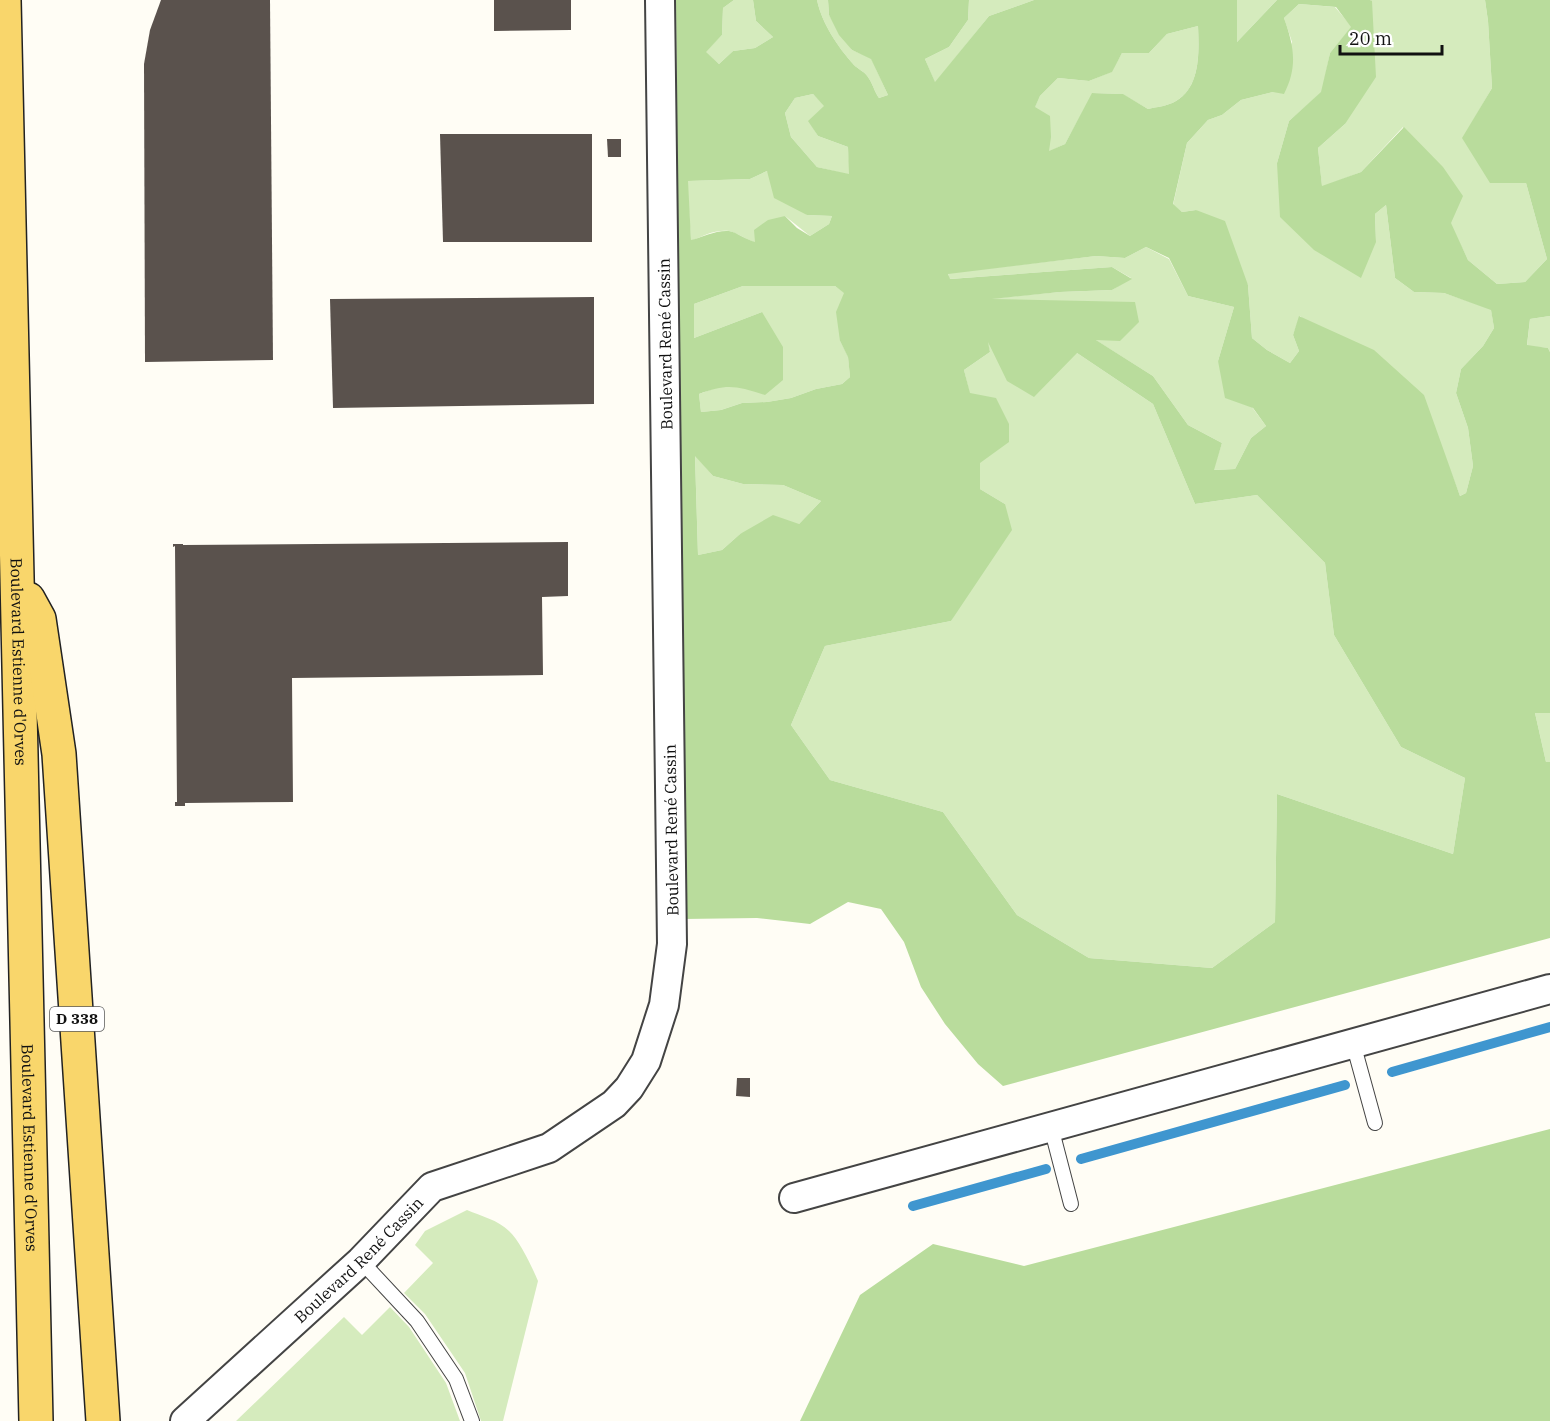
<svg xmlns="http://www.w3.org/2000/svg" width="1550" height="1421" font-family="'IBM Plex Serif',serif">
  <style>
    .green { fill: #d5ebbd }
    .forest { fill: #b9dc9c; fill-rule: evenodd }
    .lines { fill: none; stroke-linecap: round; stroke-linejoin: round }
    .stream { stroke: #3f96cf; stroke-width: 10 }
    .building { fill: #5a524d }
    .service-casing { stroke: #444; stroke-width: 16 }
    .minor-casing { stroke: #444; stroke-width: 32 }
    .primary-casing { stroke: #222; stroke-width: 36 }
    .service { stroke: #fff; stroke-width: 14 }
    .minor { stroke: #fff; stroke-width: 28 }
    .primary { stroke: #f9d66b; stroke-width: 33 }
    .labels { text-anchor: middle; stroke-width: 6; stroke-linejoin: round; paint-order: stroke }
    .shield { fill: #fff; stroke: #585858; stroke-width: 1.5 }
    .shield-label { font-size: 15px; font-weight: bold; fill: #111 }
    .street-label { font-size: 16px; fill: #111; stroke: #fff }
  </style>
  <rect width="100%" height="100%" fill="#fffdf5"/>
  <g class="green">
    <path d="M734,0H753L756,21L773,37L755,48L733,51L719,64L705,52L722,35L723,8Z"/>
    <path d="M817,0H828L829,15L852,50L871,58L888,95L879,98C874,91 873,84 868,77C865,72 858,69 854,65C838,47 822,24 817,0Z"/>
    <path d="M969,0H1034L989,16L935,83L925,59L949,47L968,20Z"/>
    <path d="M1237,0H1277L1237,42Z"/>
    <path d="M1370,0H1485L1488,21L1492,88L1463,138L1526,183L1547,259L1525,282L1497,284L1468,260L1403,127L1361,172L1322,187L1318,148L1345,124L1372,2Z"/>
    <path d="M1299,4L1335,7L1352,27L1330,53L1322,92L1289,121L1277,163L1376,242L1375,214L1386,205L1395,278L1414,292L1444,293L1491,309L1494,328L1483,346L1461,369L1456,393L1468,428L1473,466L1466,493L1460,496L1444,454L1300,316L1293,335L1299,351L1290,363L1267,350L1252,338L1248,285L1196,210L1182,212L1173,205L1187,143L1208,120L1222,115L1241,100L1273,92L1292,42L1284,18Z"/>
    <path d="M1198,26C1199,50 1201,87 1176,101C1168,106 1156,107 1148,109L1122,94L1093,93L1065,144L1048,152L1034,108L1040,96L1058,78L1089,81L1111,72L1122,53H1149L1167,34Z"/>
    <path d="M813,94L825,106L809,121L818,136L848,147L850,175L817,167L791,137L785,113L795,98Z"/>
    <path d="M767,171L807,215L832,216L829,224L810,236L785,216L756,243C748,240 735,232 729,231C716,229 702,236 691,241L687,181L750,179Z"/>
    <path d="M1146,247L1169,259L1188,296L1234,307L1218,361L1266,426L1251,438L1235,469L1213,470L1222,443L1188,425L1153,376L1094,339L985,299L1060,292L1112,290L1131,278L1112,267L949,279L948,273L1096,256L1125,258Z"/>
    <path d="M743,286H835L845,293L840,341L848,356L850,377L842,384L816,389L791,398L767,402L742,403L721,410L701,412L699,394L718,387H741L762,312L694,338V304Z"/>
    <path d="M1550,316V352L1548,348L1527,346L1530,319Z"/>
    <path d="M986,338L1077,353L1153,404L1195,504L1257,495L1325,563L1334,635L1401,747L1465,778L1453,854L1277,794L1275,922L1212,968L1089,958L1017,915L943,812L830,780L791,725L825,646L951,621L1005,504L980,489C980,449 974,409 964,370L990,352Z"/>
    <path d="M695,455L713,476L743,484L783,485L821,501L799,524L740,534L722,550L698,555Z"/>
    <path d="M1535,713H1550V762H1546Z"/>
    <path d="M467,1210C481,1216 498,1220 509,1231C520,1241 532,1267 538,1281L503,1421H481L465,1373L425,1314L404,1293L433,1263L415,1245L425,1231Z"/>
    <path d="M390,1307L409,1327L446,1383L460,1421H236L344,1317L362,1335Z"/>
  </g>
  <g class="forest">
    <path d="M676,0H734L723,8L722,35L706,52L719,64L733,51L755,48L773,37L756,21L753,0H817C822,24 838,47 854,65C858,69 865,72 868,77C873,84 874,91 879,98L888,95L871,59L852,50L839,35L829,15L828,0H969L968,20L949,47L925,59L935,82L989,16L1034,0H1237V42L1277,0H1370L1372,1L1376,77L1345,124L1318,148L1322,186L1361,172L1404,127L1443,167L1463,196L1451,223L1468,260L1497,284L1525,282L1547,259L1526,183H1490L1462,138L1492,88L1488,21L1485,0H1550V316L1530,319L1527,345L1548,348L1550,352V713H1535L1546,762H1550V938L1003,1086L978,1064L945,1024L921,987L904,942L881,909L848,902L810,924L757,918L683,919ZM1299,4L1336,7L1351,27L1330,53L1321,92L1289,121L1277,163L1280,217L1314,250L1361,278L1376,242L1375,214L1386,205L1395,278L1414,292L1444,293L1491,310L1494,328L1483,346L1461,369L1456,393L1468,428L1473,466L1466,493L1460,496L1424,395L1374,350L1299,316L1293,335L1299,351L1290,363L1267,350L1252,338L1248,285L1225,221L1196,210L1182,212L1173,204L1187,143L1208,120L1222,115L1241,100L1273,92L1284,94C1298,67 1294,46 1284,18ZM1198,26C1199,50 1201,87 1176,101C1168,106 1156,107 1148,109L1123,94L1092,93L1065,144L1049,151L1051,137L1050,116L1035,107L1040,96L1058,78L1089,81L1112,72L1122,53H1149L1167,34ZM813,94L824,106L808,121L818,136L848,147L849,174L817,167L791,137L785,113L795,98ZM767,171L774,198L807,215L832,216L829,224L810,236L797,228L785,216L768,220L754,230L755,242C747,240 736,232 729,231C715,230 703,237 691,240L688,181L750,179ZM1146,247L1169,258L1188,296L1234,307L1218,361L1225,398L1253,408L1266,426L1251,438L1235,469L1214,470L1222,443L1188,425L1153,376L1096,340L1120,341L1139,322L1135,302L992,299L1060,292L1112,290L1132,279L1112,267L950,279L948,274L1096,256L1125,258ZM743,286H835L844,293L836,312L840,341L848,357L850,377L842,384L816,389L791,398L767,402L742,403L721,410L701,412L699,394C727,383 737,386 765,395L783,380V347L762,312L694,338V304ZM988,342L1007,381L1034,397L1077,353L1153,404L1195,504L1257,495L1325,563L1334,635L1401,747L1465,778L1453,854L1277,794L1275,922L1212,968L1089,958L1017,915L943,812L830,780L791,725L825,646L951,621L1012,530L1005,504L980,489V463L1009,442V424L996,398L970,393L964,370L990,352ZM695,456L713,476L743,484L783,485L821,501L799,524L773,515L740,534L722,550L698,555Z"/>
    <path d="M1550,1129V1421H800L860,1295L933,1244L1024,1266Z"/>
  </g>
  <g class="lines">
    <g class="stream">
      <path d="M1392,1072L1550,1027"/>
      <path d="M1081,1159L1345,1085"/>
      <path d="M913,1206L1046,1169"/>
    </g>
  </g>
  <g class="building">
    <path d="M161,0H270L273,360L145,362L144,64L150,30Z"/>
    <path d="M494,0H571V30L494,31Z"/>
    <path d="M440,134H592V242H443Z"/>
    <path d="M607,139H621V157H608Z"/>
    <path d="M594,297V404L333,408L330,299Z"/>
    <path d="M568,542V596L542,597L543,675L292,678L293,802L185,803V806H175V802H177L175,546L173,547V544H183V545Z"/>
    <path d="M737,1078H750V1097L736,1096Z"/>
  </g>
  <g class="lines">
    <g class="service-casing">
      <g id="service">
        <path d="M1353,1043L1375,1123"/>
        <path d="M1051,1127L1071,1204"/>
        <path d="M361,1261L417,1321L456,1379L472,1421"/>
      </g>
    </g>
    <g class="minor-casing">
      <g id="minor">
        <path d="M794,1198L1550,989"/>
        <path id="s1" d="M185,1421L361,1261L432,1187L549,1148L614,1104L629,1088L646,1061L664,1005L672,944L660,0"/>
      </g>
    </g>
    <g class="primary-casing">
      <g id="primary">
        <path id="s2" d="M4,0L36,1421"/>
        <path d="M28,599L39,619L59,754L103,1421"/>
      </g>
    </g>
    <use href="#service" class="service"/>
    <use href="#minor" class="minor"/>
    <use href="#primary" class="primary"/>
  </g>
  <g class="labels">
    <rect class="shield" x="50" y="1007" width="54" height="24" rx="4.5"/>
    <g class="shield-label">
      <text x="77" y="1024">D 338</text>
    </g>
    <g class="street-label">
      <text transform="translate(665 344) rotate(-91)" y="6">Boulevard René Cassin</text>
      <text dy="6" stroke="none"><textPath href="#s2" startOffset="662">Boulevard Estienne d'Orves</textPath></text>
      <text transform="translate(671 830) rotate(-91)" y="6">Boulevard René Cassin</text>
      <text dy="6" stroke="none"><textPath href="#s2" startOffset="1148">Boulevard Estienne d'Orves</textPath></text>
      <text dy="6" stroke="none"><textPath href="#s1" startOffset="237">Boulevard René Cassin</textPath></text>
    </g>
  </g>
  <path d="M1340 45v9h102v-9" fill="none" stroke="#111111" stroke-width="3"/>
  <text x="1349" y="45" font-size="18" fill="#111111" stroke="#ffffff" stroke-width="4.5" paint-order="stroke">20 m</text>
</svg>
